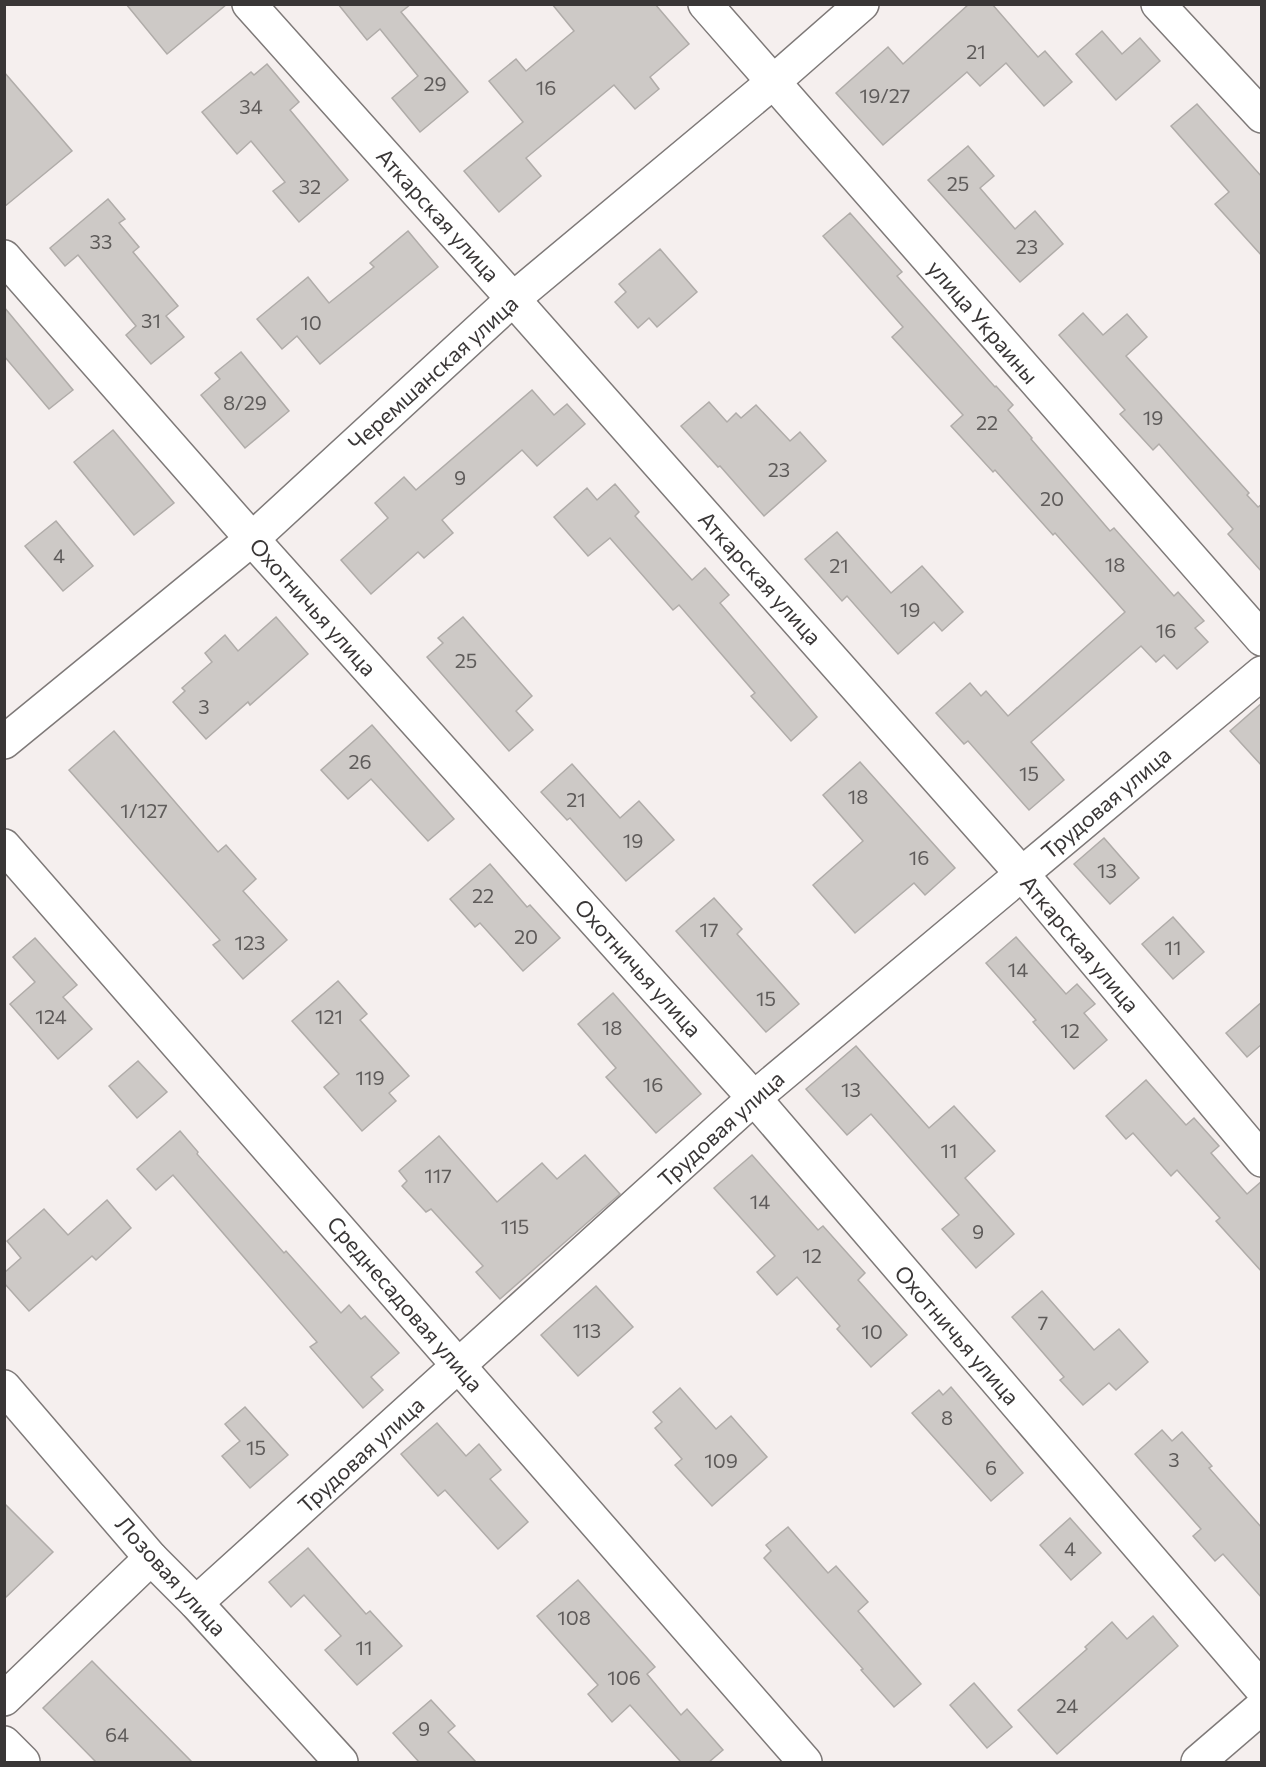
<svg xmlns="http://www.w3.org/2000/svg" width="1266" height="1767" font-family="Commissioner,sans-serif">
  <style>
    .building { fill: #cdc9c6; stroke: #b0aca9; stroke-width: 1.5 }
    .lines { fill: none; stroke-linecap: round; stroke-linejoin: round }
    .minor-casing { stroke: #7e7978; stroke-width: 36 }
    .minor { stroke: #fff; stroke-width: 33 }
    .labels { text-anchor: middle; stroke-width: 5; stroke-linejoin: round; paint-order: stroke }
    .number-label { font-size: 20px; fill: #5e5b5a }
    .street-label { font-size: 22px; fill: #393636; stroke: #fff }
  </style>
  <rect width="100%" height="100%" fill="#f5efee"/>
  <g class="building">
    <path d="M126,4H227L167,54Z"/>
    <path d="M338,4H411L401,12L468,92L420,132L392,98L418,76L380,29L367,40Z"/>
    <path d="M552,4H655L689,44L650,77L659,89L635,109L614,85L526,158L541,176L499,212L464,171L523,122L489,81L516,59L526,71L574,31Z"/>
    <path d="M969,4H992L1038,57L1045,51L1072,82L1044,106L1006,63L980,86L967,72L883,145L836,93L888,47L903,64Z"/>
    <path d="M1102,31L1122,54L1140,38L1160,61L1116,100L1076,54Z"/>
    <path d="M267,64L299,102L290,110L348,180L299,222L273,191L285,182L251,141L237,154L202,112L251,72L254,75Z"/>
    <path d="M4,72L72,151L4,207Z"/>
    <path d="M1197,104L1262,177V256L1215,204L1229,192L1171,126Z"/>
    <path d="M968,146L994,176L980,188L1015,229L1035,211L1063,244L1020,282L928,180Z"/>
    <path d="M108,199L125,219L119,223L139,247L133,252L178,306L166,316L184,337L151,364L126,335L136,326L78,255L65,266L50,248Z"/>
    <path d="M850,213L902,272L897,276L995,387L996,386L1013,405L1008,410L1032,438L1031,439L1110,531L1114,528L1174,596L1178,592L1204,621L1195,628L1208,642L1177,669L1164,655L1156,662L1141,646L1031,742L1064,780L1029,810L968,741L964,744L936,713L970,683L981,696L986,691L1008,716L1125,612L1055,533L1053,535L995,470L993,472L951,426L963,415L892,337L903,327L823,236Z"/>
    <path d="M408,231L438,267L320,364L297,336L282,349L257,319L308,277L329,303L374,267L370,263Z"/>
    <path d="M660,249L697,292L657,327L649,318L638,328L615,302L626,292L619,284Z"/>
    <path d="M4,307L73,390L49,409L4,356Z"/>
    <path d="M1083,313L1103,335L1127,314L1147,337L1126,356L1249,493L1247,495L1258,507L1262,504V572L1228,534L1233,529L1159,444L1153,450L1120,414L1125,410L1059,335Z"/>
    <path d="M241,352L289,411L245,448L201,395L220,379L215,373Z"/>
    <path d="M532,390L554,415L567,404L585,424L537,466L522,450L442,520L453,533L424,558L418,552L371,594L341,560L388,518L375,503L404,477L416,490Z"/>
    <path d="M709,402L727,422L736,413L741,418L756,405L790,441L800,432L826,461L764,516L720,466L718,467L681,426Z"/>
    <path d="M113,430L174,503L134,535L74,462Z"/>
    <path d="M615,484L639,512L635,516L692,580L705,568L729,595L720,603L817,717L791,741L751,696L755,693L679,605L673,610L610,538L588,556L554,517L587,488L597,500Z"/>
    <path d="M56,521L93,566L63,591L25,546Z"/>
    <path d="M837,532L891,593L922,566L963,612L942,631L934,622L898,654L847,596L842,601L805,559Z"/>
    <path d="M276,617L308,654L250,705L248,702L206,739L173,702L185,691L182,688L212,662L205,653L225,635L238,651Z"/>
    <path d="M463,617L532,696L516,711L533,730L509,751L427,657L443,643L438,638Z"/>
    <path d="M1262,703V766L1230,731Z"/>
    <path d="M372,725L454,819L428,841L371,779L348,799L321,770Z"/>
    <path d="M114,731L218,852L226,845L256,879L243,891L287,940L243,979L213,945L220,940L69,770Z"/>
    <path d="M860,762L955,868L925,895L914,883L855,933L813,885L863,841L823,795Z"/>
    <path d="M572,764L620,818L639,801L674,840L626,881L570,818L567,820L541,792Z"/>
    <path d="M1104,838L1139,878L1110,904L1074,864Z"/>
    <path d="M490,864L527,907L530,905L560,938L523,971L480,923L475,927L450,899Z"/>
    <path d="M714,898L742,929L737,934L799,1004L766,1032L676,931Z"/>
    <path d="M1173,917L1204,952L1173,979L1142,944Z"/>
    <path d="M1016,937L1066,994L1077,984L1095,1004L1084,1013L1107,1040L1074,1069L1033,1022L1036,1020L986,963Z"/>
    <path d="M35,938L77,985L63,997L92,1029L58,1059L10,1004L35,982L13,957Z"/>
    <path d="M338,981L367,1014L360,1020L409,1076L389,1093L396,1101L362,1131L324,1087L339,1074L292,1021Z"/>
    <path d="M613,993L701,1094L656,1133L606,1077L616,1068L578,1024Z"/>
    <path d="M1262,1002V1044L1247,1057L1226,1033Z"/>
    <path d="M856,1046L929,1128L954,1106L995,1151L965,1178L1014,1234L976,1268L942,1229L959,1215L871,1114L847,1135L806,1089Z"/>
    <path d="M138,1061L167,1092L137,1118L109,1086Z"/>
    <path d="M1146,1080L1186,1125L1194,1118L1219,1146L1211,1153L1247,1194L1262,1181V1272L1216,1221L1220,1218L1177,1170L1171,1176L1133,1133L1126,1139L1106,1116Z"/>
    <path d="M180,1131L198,1152L197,1154L284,1253L286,1251L341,1313L349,1305L361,1319L365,1316L399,1353L371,1377L383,1390L363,1408L310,1347L317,1342L173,1175L156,1190L137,1169Z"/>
    <path d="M439,1136L497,1202L542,1163L557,1179L585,1155L620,1194L500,1299L476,1272L483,1266L431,1209L426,1212L402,1186L407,1181L399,1171Z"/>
    <path d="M752,1155L818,1230L823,1226L865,1273L858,1280L907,1335L871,1367L837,1329L840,1326L797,1277L777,1295L757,1272L775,1256L714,1188Z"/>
    <path d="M107,1200L131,1228L96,1260L92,1256L29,1311L4,1283V1273L21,1258L7,1241L44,1209L68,1235Z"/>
    <path d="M596,1286L633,1327L578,1376L541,1335Z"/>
    <path d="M1042,1291L1094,1350L1119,1329L1148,1362L1116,1390L1109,1383L1083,1405L1060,1380L1064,1377L1012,1317Z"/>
    <path d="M951,1387L1023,1473L991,1501L912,1413L939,1390L943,1395Z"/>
    <path d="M680,1388L716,1429L731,1416L767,1457L712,1506L675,1465L682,1459L655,1428L662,1422L653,1412Z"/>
    <path d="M245,1407L288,1455L250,1488L222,1456L240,1441L225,1424Z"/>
    <path d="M437,1423L466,1456L479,1444L501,1470L490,1479L528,1522L498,1549L445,1490L438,1496L401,1454Z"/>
    <path d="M1162,1430L1172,1441L1182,1432L1212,1466L1209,1468L1262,1528V1598L1223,1554L1215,1561L1193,1536L1201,1529L1135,1454Z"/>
    <path d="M4,1503L53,1552L4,1599Z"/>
    <path d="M1070,1518L1101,1553L1071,1580L1040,1545Z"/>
    <path d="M788,1527L828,1573L836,1566L868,1602L858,1611L921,1684L894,1707L861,1670L863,1669L764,1558L771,1551L766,1545Z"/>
    <path d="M308,1548L366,1614L370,1611L402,1646L357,1685L325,1650L341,1636L304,1595L291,1607L269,1582Z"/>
    <path d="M578,1580L655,1667L647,1674L681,1715L687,1709L723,1750L709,1762H681L630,1705L612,1722L588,1694L598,1685L537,1616Z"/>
    <path d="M1153,1616L1178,1646L1057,1754L1018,1710L1087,1649L1085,1647L1112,1622L1127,1639Z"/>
    <path d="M92,1661L192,1762H96L43,1708Z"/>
    <path d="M974,1683L1012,1727L987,1748L950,1705Z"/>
    <path d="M431,1700L455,1726L448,1732L476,1762H419L393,1733Z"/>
  </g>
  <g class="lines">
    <g class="minor-casing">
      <g id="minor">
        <path d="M249,4L513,299L1022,874L1262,1160"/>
        <path d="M705,4L1262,639"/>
        <path d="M1158,4L1262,116"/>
        <path d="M4,257L252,539L754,1098L1262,1689"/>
        <path d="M4,742L252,539L513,299L772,83L862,4"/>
        <path d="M4,846L805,1762"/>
        <path d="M4,1387L151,1558L196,1603L341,1762"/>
        <path d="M196,1603L754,1098L1262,673"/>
        <path d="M4,1699L151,1558"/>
        <path d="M4,1743L23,1762"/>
        <path d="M1198,1762L1262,1707"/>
      </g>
    </g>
    <use href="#minor" class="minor"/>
  </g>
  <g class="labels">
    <g class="number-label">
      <text x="976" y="59">21</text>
      <text x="435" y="91">29</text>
      <text x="546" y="95">16</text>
      <text x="885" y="103">19/27</text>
      <text x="251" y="114">34</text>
      <text x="958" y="191">25</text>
      <text x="310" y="194">32</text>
      <text x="101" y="249">33</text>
      <text x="1027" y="254">23</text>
      <text x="151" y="328">31</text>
      <text x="311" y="330">10</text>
      <text x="245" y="410">8/29</text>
      <text x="1153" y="425">19</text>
      <text x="987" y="430">22</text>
      <text x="779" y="477">23</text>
      <text x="460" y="485">9</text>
      <text x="1052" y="506">20</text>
      <text x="59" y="563">4</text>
      <text x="1115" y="572">18</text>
      <text x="839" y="573">21</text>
      <text x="910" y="617">19</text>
      <text x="1166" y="638">16</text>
      <text x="466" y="668">25</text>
      <text x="204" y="714">3</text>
      <text x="360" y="769">26</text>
      <text x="1029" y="781">15</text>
      <text x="858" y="804">18</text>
      <text x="576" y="807">21</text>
      <text x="144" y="818">1/127</text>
      <text x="633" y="848">19</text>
      <text x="919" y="865">16</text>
      <text x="1107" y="878">13</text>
      <text x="483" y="903">22</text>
      <text x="709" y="937">17</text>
      <text x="526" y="944">20</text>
      <text x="250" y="950">123</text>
      <text x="1173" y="955">11</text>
      <text x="1018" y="977">14</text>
      <text x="766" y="1006">15</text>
      <text x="51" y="1024">124</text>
      <text x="329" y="1024">121</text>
      <text x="612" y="1035">18</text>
      <text x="1070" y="1038">12</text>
      <text x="370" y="1085">119</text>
      <text x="653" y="1092">16</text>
      <text x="851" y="1097">13</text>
      <text x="949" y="1158">11</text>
      <text x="438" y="1183">117</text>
      <text x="760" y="1209">14</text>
      <text x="515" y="1234">115</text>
      <text x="978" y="1239">9</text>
      <text x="812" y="1263">12</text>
      <text x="1043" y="1330">7</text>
      <text x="587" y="1338">113</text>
      <text x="872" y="1339">10</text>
      <text x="947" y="1425">8</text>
      <text x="256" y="1455">15</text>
      <text x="1174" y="1467">3</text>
      <text x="721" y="1468">109</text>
      <text x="991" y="1475">6</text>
      <text x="1070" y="1556">4</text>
      <text x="574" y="1625">108</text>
      <text x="364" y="1655">11</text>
      <text x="624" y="1685">106</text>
      <text x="1067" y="1713">24</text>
      <text x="424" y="1736">9</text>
      <text x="117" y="1742">64</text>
    </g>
    <g class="street-label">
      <text transform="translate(438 215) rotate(48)" y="8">Аткарская улица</text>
      <text transform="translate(983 322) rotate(49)" y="8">улица Украины</text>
      <text transform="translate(433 373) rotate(-42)" y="8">Черемшанская улица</text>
      <text transform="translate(760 578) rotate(48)" y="8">Аткарская улица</text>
      <text transform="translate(313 607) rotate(48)" y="8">Охотничья улица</text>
      <text transform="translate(1106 803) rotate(-40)" y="8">Трудовая улица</text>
      <text transform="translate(1080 944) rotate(50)" y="8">Аткарская улица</text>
      <text transform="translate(638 968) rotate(48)" y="8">Охотничья улица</text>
      <text transform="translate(721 1129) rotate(-42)" y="8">Трудовая улица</text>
      <text transform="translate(405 1304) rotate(49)" y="8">Среднесадовая улица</text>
      <text transform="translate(957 1335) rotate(49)" y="8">Охотничья улица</text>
      <text transform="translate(361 1455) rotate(-42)" y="8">Трудовая улица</text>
      <text transform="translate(171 1576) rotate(48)" y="8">Лозовая улица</text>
    </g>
  </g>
  <rect width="1266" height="1767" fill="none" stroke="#393636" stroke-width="12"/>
</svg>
